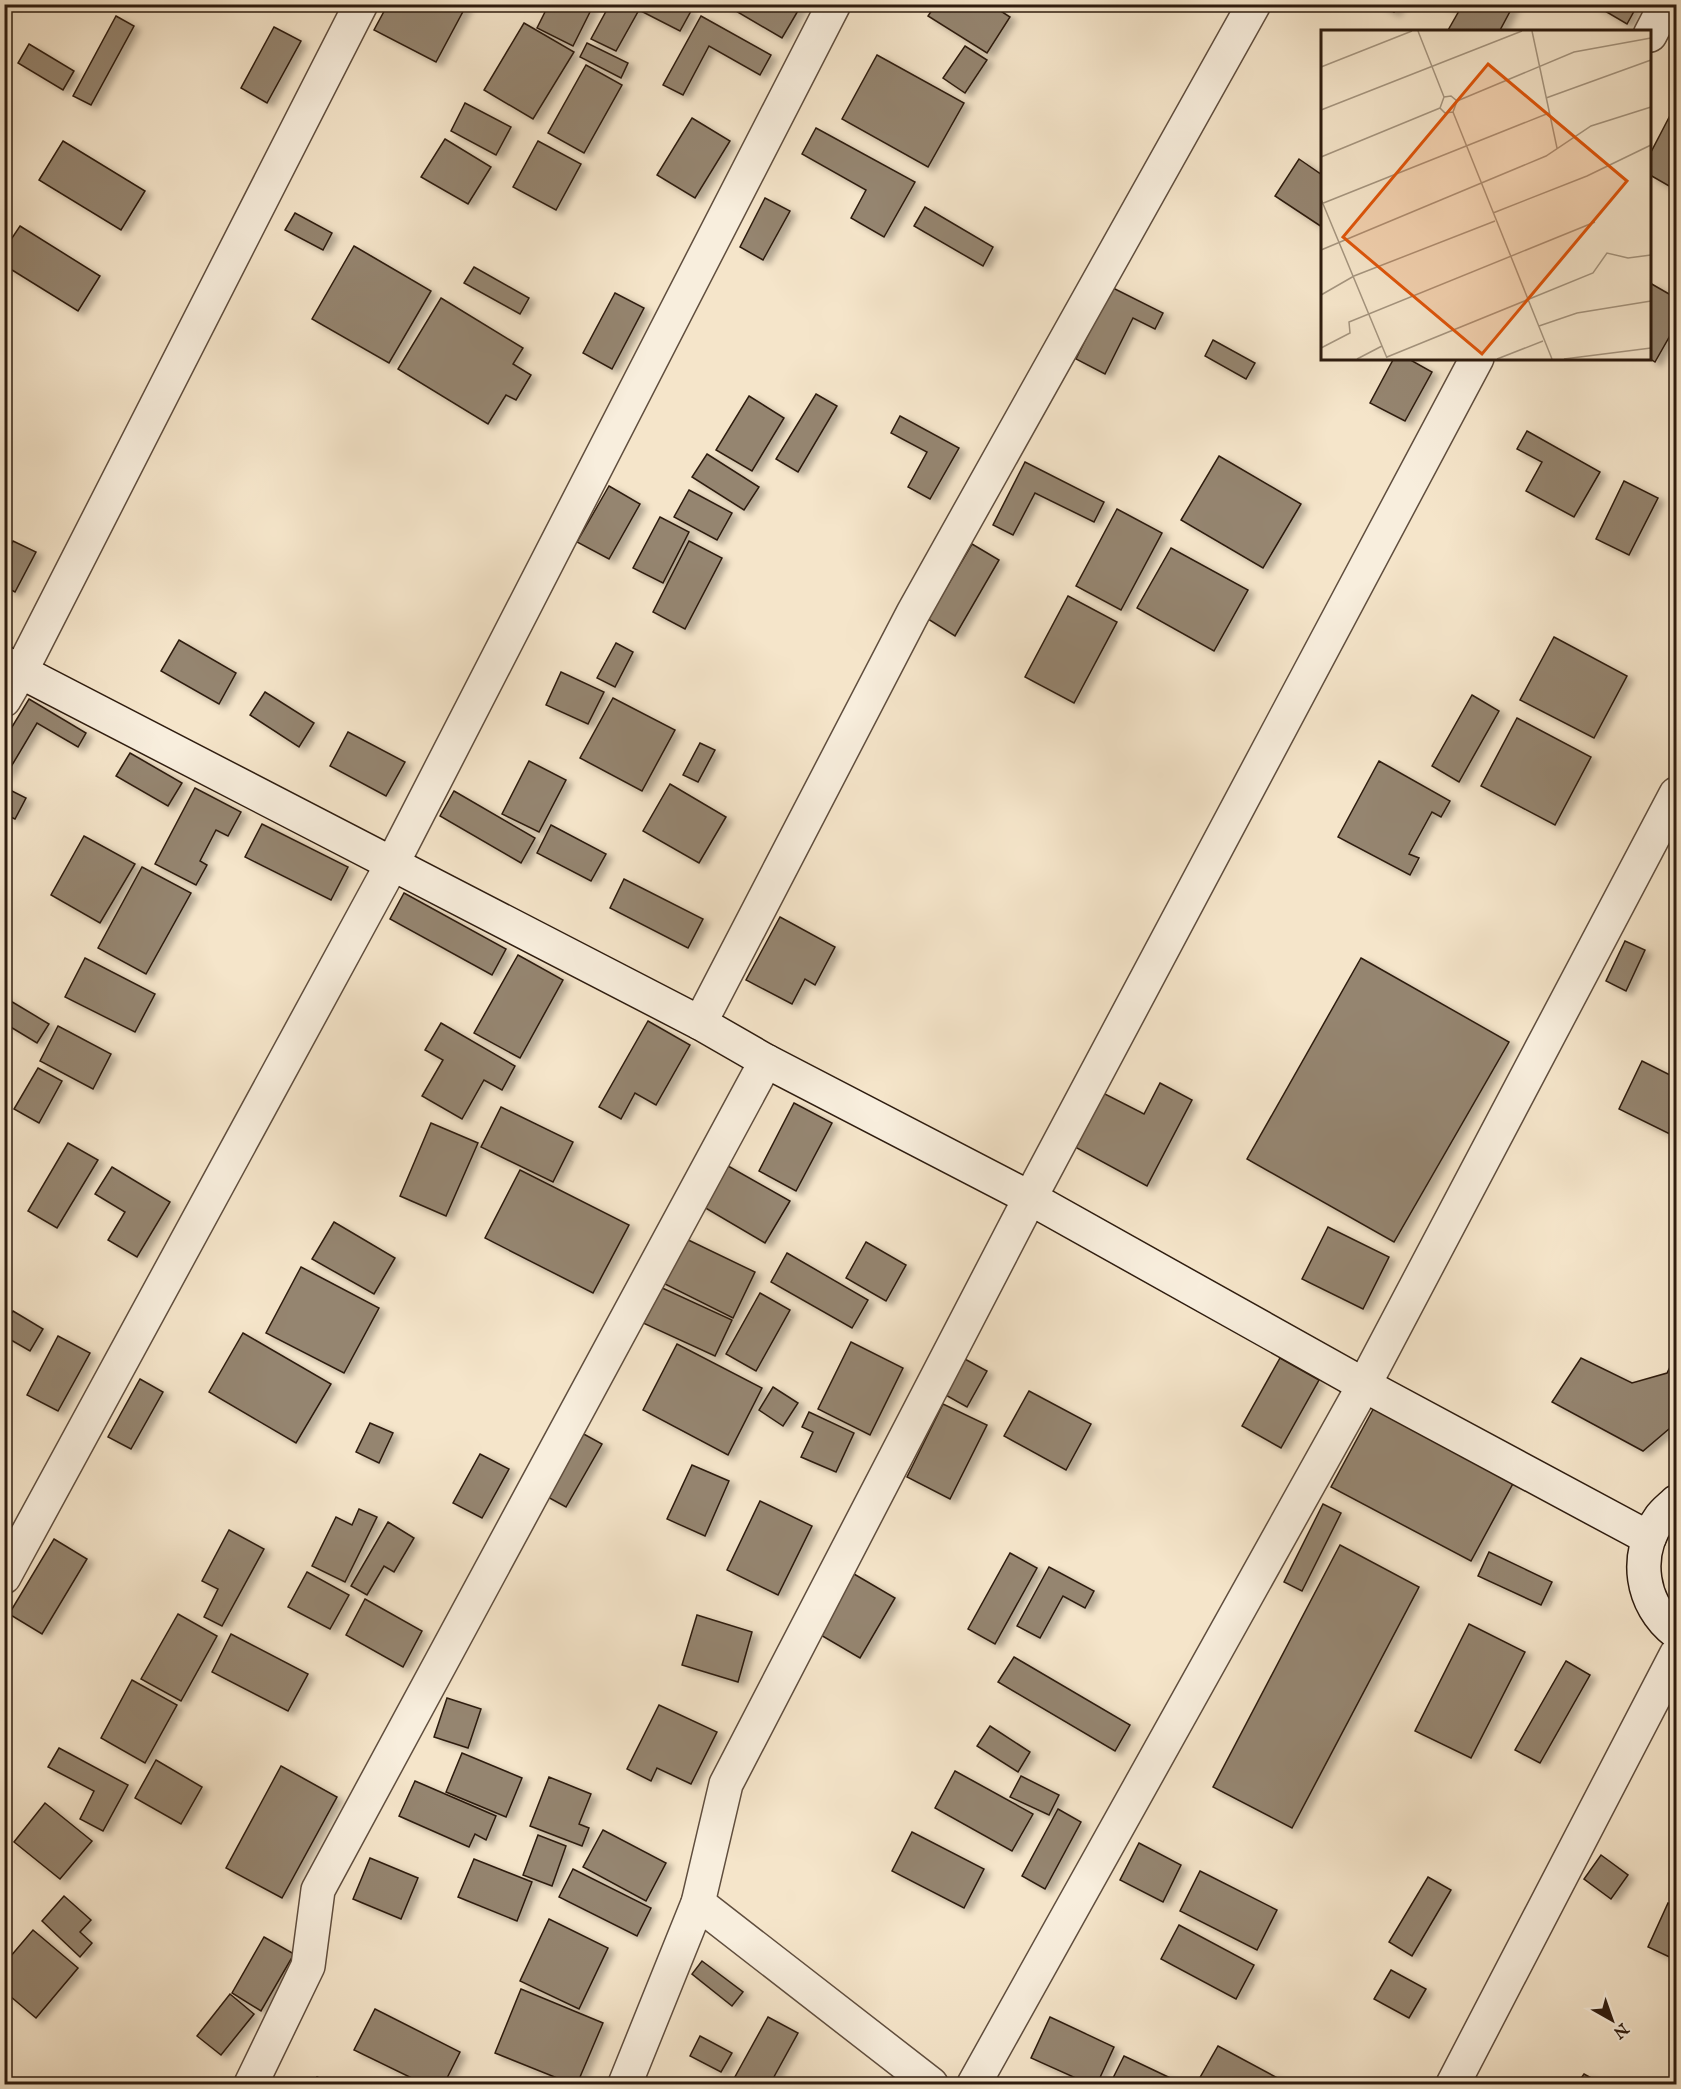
<svg xmlns="http://www.w3.org/2000/svg" width="1681" height="2089" font-family="'IM FELL English',serif">
  <style>
    .building { fill: #958570; stroke: #2e1c0f; stroke-width: 1.5; filter: url(#shadow) }
    .lines { fill: none; stroke-linecap: round; stroke-linejoin: round }
    .street-casing { stroke: #604e3e; stroke-width: 36 }
    .secondary-casing { stroke: #2e1c0f; stroke-width: 36 }
    .street { stroke: #f8eedd; stroke-width: 33 }
    .secondary { stroke: #f8eedd; stroke-width: 33 }
    .inset-road { fill: none; stroke: #a5957f; stroke-width: 1.5 }
    .view { fill: #df560c; fill-opacity: 0.15; stroke: #df560c; stroke-width: 3 }
    .inset-edge { fill: none; stroke: #2e1c0f; stroke-width: 3 }
  </style>
  <defs>
    <filter id="shadow"><feDropShadow dx="6" dy="4" stdDeviation="3" flood-color="#0004"/></filter>
  </defs>
  <rect width="100%" height="100%" fill="#f5e5ca"/>
  <filter id="stains"><feTurbulence type="fractalNoise" baseFrequency=".00333" numOctaves="4"/><feColorMatrix values="0 0 0 0 .2 0 0 0 0 .09 0 0 0 0 .02 0 0 0 .5 -.17"/></filter>
  <radialGradient id="worn" r=".72"><stop offset=".6" stop-color="#630" stop-opacity="0"/><stop offset="1" stop-color="#630" stop-opacity=".3"/></radialGradient>
  <g class="building">
    <path d="M388,4H467L436,62L374,30Z"/>
    <path d="M549,4H594L573,46L537,28Z"/>
    <path d="M610,4H678L691,11L680,31L639,10L616,51L591,39Z"/>
    <path d="M724,4H802L782,38Z"/>
    <path d="M936,4H990L1010,17L987,53L928,16Z"/>
    <path d="M1379,4H1399L1394,12Z"/>
    <path d="M1442,4H1457L1454,10Z"/>
    <path d="M1463,4H1514L1499,32H1447Z"/>
    <path d="M1593,4H1638L1627,24Z"/>
    <path d="M116,16L134,26L91,105L73,96Z"/>
    <path d="M701,16L771,55L760,75L709,46L683,95L663,85Z"/>
    <path d="M524,23L574,52L533,119L484,90Z"/>
    <path d="M274,27L301,41L267,103L241,88Z"/>
    <path d="M587,43L628,63L621,78L580,57Z"/>
    <path d="M29,44L74,71L63,90L18,63Z"/>
    <path d="M965,46L987,60L965,93L943,78Z"/>
    <path d="M877,55L964,103L928,167L842,119Z"/>
    <path d="M586,65L622,85L584,153L548,133Z"/>
    <path d="M465,103L511,127L496,155L451,131Z"/>
    <path d="M1676,104V190L1650,175V154Z"/>
    <path d="M692,118L730,141L695,198L657,175Z"/>
    <path d="M816,128L915,182L884,237L851,218L866,190L802,154Z"/>
    <path d="M445,139L491,167L468,204L421,177Z"/>
    <path d="M63,141L145,191L121,230L39,180Z"/>
    <path d="M538,141L581,164L556,210L513,187Z"/>
    <path d="M1299,159L1322,175V227L1275,196Z"/>
    <path d="M765,198L790,211L763,260L740,247Z"/>
    <path d="M925,207L993,247L983,266L914,226Z"/>
    <path d="M295,213L332,233L323,250L285,230Z"/>
    <path d="M20,226L100,276L78,311L4,265V250Z"/>
    <path d="M354,246L431,291L389,363L312,319Z"/>
    <path d="M474,267L529,298L520,314L464,283Z"/>
    <path d="M1650,283L1676,298V325L1655,362L1649,358Z"/>
    <path d="M1111,287L1163,313L1155,329L1133,318L1105,374L1076,359Z"/>
    <path d="M615,293L644,308L612,369L583,353Z"/>
    <path d="M441,298L523,348L513,364L531,375L516,400L506,395L488,424L398,369Z"/>
    <path d="M1213,340L1255,363L1246,379L1205,356Z"/>
    <path d="M1394,358H1407L1432,372L1405,421L1370,403Z"/>
    <path d="M816,394L837,406L798,472L776,459Z"/>
    <path d="M749,396L784,418L752,471L716,450Z"/>
    <path d="M900,416L959,448L930,499L908,487L927,452L891,433Z"/>
    <path d="M1527,431L1600,472L1574,517L1526,491L1542,462L1517,449Z"/>
    <path d="M707,454L759,487L744,510L692,477Z"/>
    <path d="M1219,456L1301,504L1263,568L1181,520Z"/>
    <path d="M1025,462L1104,502L1094,522L1035,493L1013,535L993,525Z"/>
    <path d="M1624,481L1658,498L1629,555L1596,539Z"/>
    <path d="M609,486L640,504L609,559L577,542Z"/>
    <path d="M689,490L732,513L717,540L674,517Z"/>
    <path d="M1117,509L1162,533L1121,610L1076,586Z"/>
    <path d="M660,517L689,532L663,583L633,568Z"/>
    <path d="M13,541L36,552L15,592L4,586V547L9,550Z"/>
    <path d="M689,541L722,558L685,629L653,612Z"/>
    <path d="M972,544L999,560L955,636L928,619Z"/>
    <path d="M1171,548L1248,590L1214,651L1137,608Z"/>
    <path d="M1068,596L1117,622L1074,703L1025,677Z"/>
    <path d="M1554,637L1627,676L1594,738L1520,700Z"/>
    <path d="M179,640L236,673L219,704L161,671Z"/>
    <path d="M616,643L633,652L615,687L597,678Z"/>
    <path d="M561,672L604,692L588,724L546,705Z"/>
    <path d="M265,692L314,723L299,747L250,715Z"/>
    <path d="M1472,695L1499,711L1459,782L1432,766Z"/>
    <path d="M613,698L675,730L642,791L580,758Z"/>
    <path d="M29,699L86,733L78,747L37,723L5,777L4,740Z"/>
    <path d="M1517,718L1591,757L1555,825L1481,786Z"/>
    <path d="M348,732L405,762L386,796L330,766Z"/>
    <path d="M700,743L715,750L698,782L683,775Z"/>
    <path d="M130,753L182,783L168,806L116,776Z"/>
    <path d="M529,761L566,780L539,832L502,814Z"/>
    <path d="M1379,761L1450,801L1441,817L1432,812L1409,854L1419,858L1410,875L1338,837Z"/>
    <path d="M670,784L726,817L699,863L643,831Z"/>
    <path d="M4,787L26,798L15,819L4,814Z"/>
    <path d="M195,788L241,812L228,836L216,830L200,861L207,865L196,885L155,864Z"/>
    <path d="M454,791L535,838L521,863L440,816Z"/>
    <path d="M262,824L348,867L331,900L245,857Z"/>
    <path d="M551,825L606,854L591,881L537,853Z"/>
    <path d="M84,836L135,864L100,923L51,895Z"/>
    <path d="M142,867L191,893L146,974L98,948Z"/>
    <path d="M624,879L703,919L688,948L610,908Z"/>
    <path d="M404,893L506,949L492,975L390,919Z"/>
    <path d="M780,917L835,947L815,985L805,979L792,1004L746,980Z"/>
    <path d="M1625,941L1645,950L1626,991L1606,981Z"/>
    <path d="M518,955L563,980L520,1058L474,1033Z"/>
    <path d="M85,958L155,994L135,1032L65,997Z"/>
    <path d="M1361,958L1509,1042L1394,1242L1247,1159Z"/>
    <path d="M4,997L49,1024L37,1043L4,1023Z"/>
    <path d="M648,1021L690,1045L656,1105L635,1093L621,1119L599,1107Z"/>
    <path d="M441,1023L515,1066L502,1090L484,1080L462,1119L422,1096L443,1060L425,1050Z"/>
    <path d="M58,1026L111,1054L93,1089L40,1061Z"/>
    <path d="M1642,1061L1676,1078V1137L1619,1109Z"/>
    <path d="M38,1068L62,1081L39,1123L14,1109Z"/>
    <path d="M1160,1083L1192,1100L1147,1186L1075,1147L1103,1093L1144,1114Z"/>
    <path d="M794,1103L832,1123L796,1191L759,1171Z"/>
    <path d="M501,1107L573,1142L553,1182L481,1147Z"/>
    <path d="M431,1123L478,1143L446,1216L400,1196Z"/>
    <path d="M68,1143L98,1160L57,1228L28,1211Z"/>
    <path d="M721,1162L790,1201L765,1243L697,1203Z"/>
    <path d="M112,1167L170,1202L137,1257L108,1240L125,1212L95,1194Z"/>
    <path d="M520,1170L629,1225L593,1293L485,1238Z"/>
    <path d="M334,1222L395,1258L374,1294L312,1259Z"/>
    <path d="M1328,1227L1389,1257L1363,1309L1302,1279Z"/>
    <path d="M680,1236L755,1272L733,1318L657,1280Z"/>
    <path d="M866,1242L906,1265L886,1301L846,1278Z"/>
    <path d="M787,1253L868,1300L852,1328L771,1282Z"/>
    <path d="M301,1267L379,1308L344,1373L266,1333Z"/>
    <path d="M660,1287L732,1320L715,1356L643,1323Z"/>
    <path d="M760,1293L790,1310L756,1371L726,1354Z"/>
    <path d="M13,1311L43,1329L30,1351L4,1336V1326Z"/>
    <path d="M243,1333L331,1384L296,1443L209,1392Z"/>
    <path d="M58,1336L90,1353L58,1411L27,1395Z"/>
    <path d="M851,1342L903,1368L870,1435L818,1409Z"/>
    <path d="M677,1344L762,1388L728,1455L643,1410Z"/>
    <path d="M1676,1355V1423L1643,1451L1552,1402L1581,1358L1632,1383L1667,1373Z"/>
    <path d="M963,1358L987,1371L967,1407L942,1393Z"/>
    <path d="M1280,1358L1319,1380L1281,1448L1242,1426Z"/>
    <path d="M140,1379L163,1392L131,1449L108,1437Z"/>
    <path d="M773,1387L798,1403L783,1426L759,1410Z"/>
    <path d="M1029,1391L1091,1424L1066,1470L1004,1436Z"/>
    <path d="M943,1404L987,1425L950,1499L907,1477Z"/>
    <path d="M1376,1404L1516,1478L1471,1561L1331,1487Z"/>
    <path d="M809,1412L854,1433L836,1472L801,1457L813,1432L802,1427Z"/>
    <path d="M370,1423L393,1433L379,1463L356,1452Z"/>
    <path d="M580,1432L602,1444L566,1507L544,1495Z"/>
    <path d="M480,1454L509,1469L482,1518L453,1503Z"/>
    <path d="M692,1465L729,1481L705,1536L667,1519Z"/>
    <path d="M760,1501L812,1526L778,1595L727,1570Z"/>
    <path d="M1323,1504L1341,1513L1302,1591L1284,1582Z"/>
    <path d="M359,1509L377,1517L345,1582L312,1566L336,1517L352,1525Z"/>
    <path d="M388,1522L414,1538L394,1572L384,1566L367,1595L351,1586Z"/>
    <path d="M229,1530L264,1549L222,1626L204,1617L218,1589L202,1581Z"/>
    <path d="M54,1539L87,1559L42,1634L9,1614Z"/>
    <path d="M1340,1545L1419,1587L1292,1828L1213,1787Z"/>
    <path d="M1489,1552L1552,1582L1541,1605L1478,1576Z"/>
    <path d="M1010,1553L1037,1568L995,1644L968,1629Z"/>
    <path d="M1049,1567L1094,1591L1085,1608L1063,1596L1040,1638L1017,1626Z"/>
    <path d="M307,1572L349,1595L330,1629L288,1607Z"/>
    <path d="M854,1574L895,1598L860,1658L819,1634Z"/>
    <path d="M365,1599L422,1631L403,1667L346,1635Z"/>
    <path d="M178,1614L217,1636L181,1701L141,1679Z"/>
    <path d="M697,1615L752,1632L738,1682L682,1665Z"/>
    <path d="M1469,1624L1525,1652L1471,1758L1415,1731Z"/>
    <path d="M231,1634L308,1674L288,1711L212,1672Z"/>
    <path d="M1014,1657L1130,1725L1115,1751L998,1682Z"/>
    <path d="M1566,1661L1590,1675L1540,1763L1515,1750Z"/>
    <path d="M132,1680L177,1705L145,1763L101,1738Z"/>
    <path d="M447,1698L481,1709L468,1748L434,1737Z"/>
    <path d="M659,1705L717,1732L691,1784L657,1768L651,1781L627,1769Z"/>
    <path d="M990,1726L1030,1752L1018,1772L977,1746Z"/>
    <path d="M59,1748L128,1785L103,1831L80,1819L94,1791L48,1767Z"/>
    <path d="M462,1753L522,1778L506,1817L446,1792Z"/>
    <path d="M156,1760L202,1787L181,1824L135,1798Z"/>
    <path d="M281,1766L337,1797L282,1898L226,1868Z"/>
    <path d="M955,1771L1033,1814L1012,1851L935,1808Z"/>
    <path d="M1021,1776L1059,1795L1049,1815L1010,1797Z"/>
    <path d="M549,1777L591,1794L579,1824L589,1828L582,1846L530,1826Z"/>
    <path d="M415,1781L496,1816L486,1840L475,1834L469,1847L399,1816Z"/>
    <path d="M45,1803L92,1841L60,1879L14,1842Z"/>
    <path d="M1058,1809L1081,1822L1045,1889L1022,1876Z"/>
    <path d="M603,1830L666,1863L646,1901L583,1867Z"/>
    <path d="M912,1832L984,1869L964,1908L892,1871Z"/>
    <path d="M538,1835L566,1846L552,1886L523,1875Z"/>
    <path d="M1139,1843L1181,1865L1163,1902L1120,1880Z"/>
    <path d="M1601,1855L1628,1875L1611,1899L1584,1879Z"/>
    <path d="M370,1858L418,1878L401,1919L353,1899Z"/>
    <path d="M474,1859L532,1882L517,1921L458,1897Z"/>
    <path d="M573,1869L651,1908L637,1936L559,1897Z"/>
    <path d="M1200,1871L1277,1910L1257,1950L1180,1911Z"/>
    <path d="M1428,1877L1451,1890L1412,1956L1389,1942Z"/>
    <path d="M64,1896L91,1920L80,1932L92,1943L80,1957L42,1921Z"/>
    <path d="M1668,1903L1676,1907V1960L1648,1947Z"/>
    <path d="M549,1919L608,1948L579,2009L520,1981Z"/>
    <path d="M1179,1925L1254,1965L1236,1999L1161,1959Z"/>
    <path d="M33,1930L78,1968L36,2018L4,1991V1964Z"/>
    <path d="M264,1937L294,1954L261,2011L232,1993Z"/>
    <path d="M702,1961L743,1992L732,2006L692,1974Z"/>
    <path d="M1391,1970L1426,1989L1409,2018L1374,1999Z"/>
    <path d="M521,1989L603,2023L577,2084H572L495,2053Z"/>
    <path d="M230,1994L254,2014L221,2055L197,2036Z"/>
    <path d="M375,2009L460,2052L444,2084H424L354,2050Z"/>
    <path d="M768,2017L798,2033L770,2084H731Z"/>
    <path d="M1050,2017L1114,2047L1097,2084H1089L1031,2058Z"/>
    <path d="M700,2036L732,2053L721,2072L690,2056Z"/>
    <path d="M1218,2046L1285,2082L1284,2084H1205L1198,2081Z"/>
    <path d="M1124,2056L1183,2084H1110Z"/>
    <path d="M1584,2074L1602,2084H1577Z"/>
    <path d="M317,2077L333,2084H313Z"/>
  </g>
  <g class="lines">
    <g class="street-casing">
      <g id="street">
        <path d="M1650,35L1666,4"/>
        <path d="M4,700L21,671L361,4"/>
        <path d="M700,1023L913,613L1254,4"/>
        <path d="M4,1577L392,864L834,4"/>
        <path d="M698,1903L931,2084"/>
        <path d="M251,2084L308,1966L318,1890L766,1061"/>
        <path d="M625,2084L698,1903L726,1784L1030,1198L1477,358"/>
        <path d="M974,2084L1364,1385L1676,794"/>
        <path d="M1453,2084L1676,1655"/>
      </g>
    </g>
    <g class="secondary-casing">
      <g id="secondary">
        <path d="M4,663L700,1023L766,1061L1030,1198L1364,1385L1649,1538"/>
        <path d="M1676,1502C1671,1507 1664,1512 1660,1518C1633,1555 1641,1605 1676,1632"/>
      </g>
    </g>
    <use href="#street" class="street"/>
    <use href="#secondary" class="secondary"/>
  </g>
  <g transform="translate(1321 30)">
    <rect width="330" height="330" fill="#f5e5ca"/>
    <path class="inset-road" d="M97,1L123,67M211,1L236,118M0,37L91,1M123,67L130,66L136,71L132,82M123,67L119,78L124,83L132,82M225,68L330,30M136,71L253,22L330,8M0,80L201,1M132,82L231,329M0,127L119,78M0,169L66,328M0,174L228,83M172,183L266,146L330,115M0,220L225,126L270,96L330,77M0,265L33,246L174,191M218,296L256,283L330,271M0,318L29,303L28,292L274,192M66,327L272,243L286,223L307,228L330,225M36,329L61,316M176,329L222,311M243,329L330,318"/>
    <path class="view" d="M167,34L306,151L161,324L22,207Z"/>
    <rect width="330" height="330" class="inset-edge"/>
  </g>
  <rect width="1681" height="2089" fill="none" stroke="#f5e5ca" stroke-width="24"/>
  <rect x="6" y="6" width="1669" height="2077" fill="none" stroke="#2e1c0f" stroke-width="3"/>
  <rect x="12" y="12" width="1657" height="2065" fill="none" stroke="#2e1c0f" stroke-width="1.5"/>
  <g transform="translate(1612 2020) rotate(140)" stroke="#f8eedd" stroke-width="4.5" paint-order="stroke">
  <path d="M0-4.5L10 22L0 15L-10 22Z" fill="#2e1c0f"/>
  <text y="-9" font-size="16" font-weight="bold" text-anchor="middle" fill="#2e1c0f">N</text>
  </g>
  <rect width="100%" height="100%" filter="url(#stains)"/>
  <rect width="100%" height="100%" fill="url(#worn)"/>
</svg>
